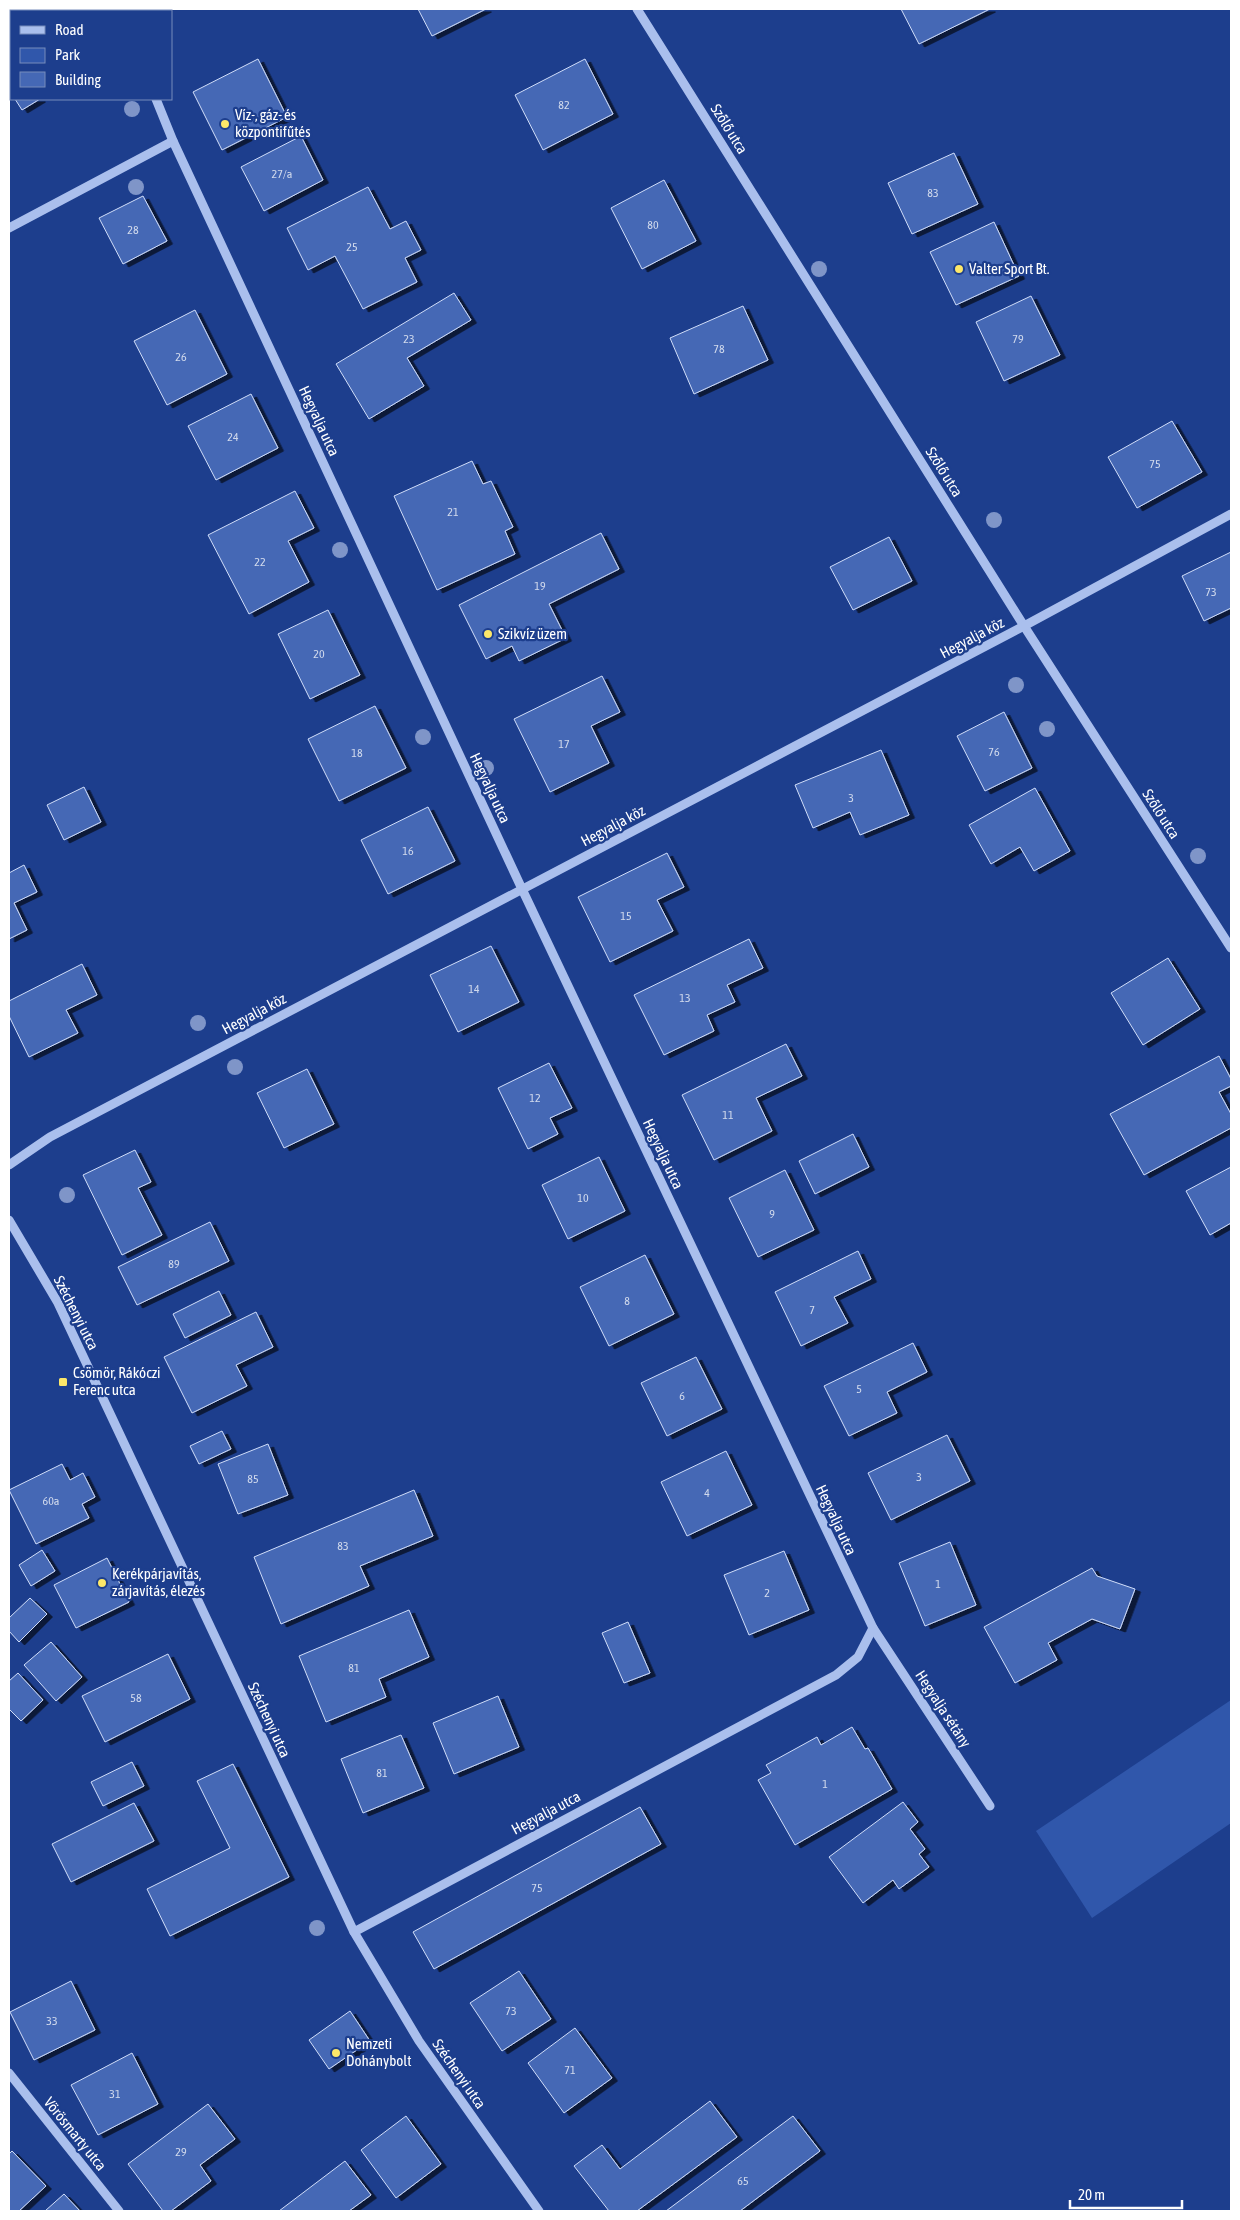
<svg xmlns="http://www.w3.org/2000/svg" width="1240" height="2220" font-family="'Asap Condensed',sans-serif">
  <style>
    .green { fill: #3057ab }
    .building { fill: #4568b5; stroke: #d0ddf9; filter: url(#shadow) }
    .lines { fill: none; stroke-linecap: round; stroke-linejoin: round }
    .minor { stroke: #aabfed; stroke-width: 9 }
    .tree { fill: #7f95c8 }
    .poi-dot { fill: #fce769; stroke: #1d3e8d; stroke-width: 2 }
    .labels { text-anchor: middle; stroke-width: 4.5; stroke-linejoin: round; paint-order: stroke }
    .number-label { font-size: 12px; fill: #d0d9ec }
    .poi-label { font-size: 15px; fill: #fff; stroke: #1d3e8d; text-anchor: start }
    .street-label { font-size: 15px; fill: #fff; stroke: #1d3e8d }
  </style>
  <defs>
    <filter id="shadow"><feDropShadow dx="5.5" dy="3" stdDeviation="0" flood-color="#0009"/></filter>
  </defs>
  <rect width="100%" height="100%" fill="#1d3e8d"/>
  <path class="green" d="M1231,1700V1823L1092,1918L1036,1831Z"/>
  <g class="building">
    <path d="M418,9H486L432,36Z"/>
    <path d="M901,9H990L919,44Z"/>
    <path d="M11,39V92L9,88V41Z"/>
    <path d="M258,59L287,117L222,150L193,92Z"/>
    <path d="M585,59L613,114L543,150L515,95Z"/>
    <path d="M15,99H40L22,110Z"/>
    <path d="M301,136L323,180L264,211L241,167Z"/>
    <path d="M954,153L978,204L912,234L888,183Z"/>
    <path d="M664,180L696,241L642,269L611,208Z"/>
    <path d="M368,187L390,229L406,221L421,250L405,258L417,282L363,309L335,256L308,270L287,228Z"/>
    <path d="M143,196L167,241L123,264L99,218Z"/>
    <path d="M994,222L1019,276L956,305L930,252Z"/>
    <path d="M454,293L471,320L407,358L424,386L369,419L336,364Z"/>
    <path d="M1031,296L1060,355L1004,381L976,322Z"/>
    <path d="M743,306L768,360L694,394L670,338Z"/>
    <path d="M195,310L227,374L167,405L134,341Z"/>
    <path d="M251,394L278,448L216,480L188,426Z"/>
    <path d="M1172,421L1202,472L1137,508L1108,457Z"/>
    <path d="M472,461L483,484L491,481L513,527L505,531L515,554L437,590L394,496Z"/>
    <path d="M295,491L314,528L288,541L309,582L249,614L208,535Z"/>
    <path d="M601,533L619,569L549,604L566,638L519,661L512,646L486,659L459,605Z"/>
    <path d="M889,537L912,581L853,610L830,567Z"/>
    <path d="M1231,552V608L1204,621L1182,576Z"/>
    <path d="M328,610L360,675L310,699L278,634Z"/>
    <path d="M602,676L620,712L591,726L609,763L550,792L514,719Z"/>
    <path d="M375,706L406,768L339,801L308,739Z"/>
    <path d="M1004,712L1032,768L985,791L957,736Z"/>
    <path d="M881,750L909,815L860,835L850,812L813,828L795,785Z"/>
    <path d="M84,787L101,822L64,840L47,805Z"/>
    <path d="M1035,788L1070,851L1034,871L1020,847L991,864L969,825Z"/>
    <path d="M428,807L455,861L388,894L361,840Z"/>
    <path d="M667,853L684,887L657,900L673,931L610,962L578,897Z"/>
    <path d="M24,865L37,892L14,903L27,930L9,939V873Z"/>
    <path d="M749,939L763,968L727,985L735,1002L707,1015L714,1031L664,1055L634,995Z"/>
    <path d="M491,946L519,1002L458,1032L430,975Z"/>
    <path d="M1168,958L1200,1009L1143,1045L1111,993Z"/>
    <path d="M82,964L97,995L66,1010L78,1033L29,1057L9,1016V1001Z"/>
    <path d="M786,1044L802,1076L756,1098L772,1131L714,1160L682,1095Z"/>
    <path d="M1219,1056L1231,1079V1086L1219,1092L1231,1114V1128L1144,1175L1110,1114Z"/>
    <path d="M549,1063L572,1108L550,1118L558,1134L528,1149L498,1088Z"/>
    <path d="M307,1069L334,1124L284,1148L257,1093Z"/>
    <path d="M853,1134L869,1167L815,1194L799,1161Z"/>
    <path d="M135,1150L151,1182L138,1188L162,1235L122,1255L83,1175Z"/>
    <path d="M599,1157L625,1211L568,1239L542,1185Z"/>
    <path d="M1231,1167V1223L1210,1235L1186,1191Z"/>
    <path d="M785,1170L814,1230L758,1257L729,1198Z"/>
    <path d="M210,1222L229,1261L137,1305L118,1267Z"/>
    <path d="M858,1251L871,1279L834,1297L848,1323L801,1346L775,1292Z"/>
    <path d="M645,1255L674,1314L609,1346L580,1287Z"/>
    <path d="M219,1291L231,1315L185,1338L173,1314Z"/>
    <path d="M256,1312L273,1347L236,1365L247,1386L192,1413L164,1357Z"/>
    <path d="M913,1343L927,1372L887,1392L897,1413L849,1436L824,1386Z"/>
    <path d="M696,1357L722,1409L667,1436L641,1383Z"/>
    <path d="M222,1431L231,1449L199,1464L190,1446Z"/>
    <path d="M947,1435L970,1481L891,1520L868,1473Z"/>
    <path d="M268,1444L288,1495L238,1514L218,1464Z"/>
    <path d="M726,1451L752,1505L687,1536L661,1482Z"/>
    <path d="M62,1464L70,1480L83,1473L95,1497L82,1504L89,1518L36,1544L9,1490Z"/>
    <path d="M414,1490L433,1536L360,1566L369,1586L281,1624L254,1557Z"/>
    <path d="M950,1542L976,1605L925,1626L899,1563Z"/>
    <path d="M42,1550L55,1571L31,1586L19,1565Z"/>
    <path d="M784,1551L809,1610L749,1635L724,1575Z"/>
    <path d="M107,1558L129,1602L76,1628L54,1585Z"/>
    <path d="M1092,1568L1097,1576L1135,1589L1120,1629L1092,1619L1048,1643L1057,1660L1015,1683L984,1627Z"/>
    <path d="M30,1598L47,1614L19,1642L9,1631V1618Z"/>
    <path d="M409,1610L429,1657L379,1679L386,1697L326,1722L299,1656Z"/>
    <path d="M628,1622L650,1673L624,1683L602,1633Z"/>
    <path d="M51,1642L82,1677L56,1701L24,1665Z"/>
    <path d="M168,1654L190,1699L105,1742L82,1696Z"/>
    <path d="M18,1673L43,1700L21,1721L9,1709V1681Z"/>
    <path d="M498,1696L519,1747L454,1774L433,1723Z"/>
    <path d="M852,1727L865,1749L868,1748L892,1789L795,1845L758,1780L771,1773L766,1765L817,1737L821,1745Z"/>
    <path d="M401,1735L424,1788L363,1813L341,1759Z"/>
    <path d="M132,1762L144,1786L103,1806L91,1782Z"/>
    <path d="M233,1764L289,1877L170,1936L147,1889L230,1848L197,1781Z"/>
    <path d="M903,1802L918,1822L910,1829L925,1849L919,1854L929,1867L899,1889L893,1880L863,1903L829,1857Z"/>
    <path d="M134,1803L154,1841L71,1882L52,1844Z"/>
    <path d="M640,1807L661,1844L434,1969L413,1932Z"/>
    <path d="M519,1971L551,2019L502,2051L470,2003Z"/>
    <path d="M71,1981L95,2030L34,2060L10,2012Z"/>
    <path d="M350,2011L370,2041L329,2069L309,2040Z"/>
    <path d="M575,2028L612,2078L564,2113L528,2063Z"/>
    <path d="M132,2053L158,2104L98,2135L71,2085Z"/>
    <path d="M710,2101L737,2137L637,2211H609L574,2166L602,2145L620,2169Z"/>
    <path d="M208,2104L235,2139L200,2165L211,2181L171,2211H163L128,2164Z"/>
    <path d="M406,2116L441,2164L396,2198L361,2150Z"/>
    <path d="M793,2116L820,2151L740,2211H666Z"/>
    <path d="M12,2151L46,2186L19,2211H9V2154Z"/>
    <path d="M345,2161L371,2195L349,2211H279Z"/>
    <path d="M64,2194L80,2211H45Z"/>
  </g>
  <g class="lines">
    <g class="minor">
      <path d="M122,9L123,11"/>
      <path d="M637,9L1024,626L1231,948"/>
      <path d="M156,99L173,141"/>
      <path d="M9,228L173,141L522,889L873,1628L858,1657L836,1675L354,1932"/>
      <path d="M9,1165L50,1137L1024,626L1231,514"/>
      <path d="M9,1220L58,1303L354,1932L419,2041L539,2211"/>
      <path d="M873,1628L990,1806"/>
      <path d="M9,2073L119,2211"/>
    </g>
  </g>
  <g class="tree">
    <circle cx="132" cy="109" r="8"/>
    <circle cx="136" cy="187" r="8"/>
    <circle cx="819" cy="269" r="8"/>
    <circle cx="994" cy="520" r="8"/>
    <circle cx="340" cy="550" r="8"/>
    <circle cx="1016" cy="685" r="8"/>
    <circle cx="1047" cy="729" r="8"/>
    <circle cx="423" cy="737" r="8"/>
    <circle cx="486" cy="768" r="8"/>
    <circle cx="1198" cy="856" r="8"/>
    <circle cx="198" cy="1023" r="8"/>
    <circle cx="235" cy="1067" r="8"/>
    <circle cx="67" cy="1195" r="8"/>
    <circle cx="317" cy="1928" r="8"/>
  </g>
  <g class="poi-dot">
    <circle cx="225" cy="124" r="5"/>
    <circle cx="959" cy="269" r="5"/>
    <circle cx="488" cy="634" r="5"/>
    <rect x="58" y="1377" width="10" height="10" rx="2.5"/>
    <circle cx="102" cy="1583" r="5"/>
    <circle cx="336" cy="2053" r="5"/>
  </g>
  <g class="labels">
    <g class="number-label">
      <text x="564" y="109">82</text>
      <text x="282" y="178">27/a</text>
      <text x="933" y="197">83</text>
      <text x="653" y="229">80</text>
      <text x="133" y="234">28</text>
      <text x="352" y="251">25</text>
      <text x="409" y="343">23</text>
      <text x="1018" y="343">79</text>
      <text x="719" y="353">78</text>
      <text x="181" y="361">26</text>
      <text x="233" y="441">24</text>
      <text x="1155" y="468">75</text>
      <text x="453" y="516">21</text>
      <text x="260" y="566">22</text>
      <text x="540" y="590">19</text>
      <text x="1211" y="596">73</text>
      <text x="319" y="658">20</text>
      <text x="564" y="748">17</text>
      <text x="994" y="756">76</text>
      <text x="357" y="757">18</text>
      <text x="851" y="802">3</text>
      <text x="408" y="855">16</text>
      <text x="626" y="920">15</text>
      <text x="474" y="993">14</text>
      <text x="685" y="1002">13</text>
      <text x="535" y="1102">12</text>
      <text x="728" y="1119">11</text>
      <text x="583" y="1202">10</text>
      <text x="772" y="1218">9</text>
      <text x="174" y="1268">89</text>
      <text x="627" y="1305">8</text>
      <text x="812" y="1314">7</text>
      <text x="859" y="1393">5</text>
      <text x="682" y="1400">6</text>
      <text x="919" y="1481">3</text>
      <text x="253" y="1483">85</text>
      <text x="707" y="1497">4</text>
      <text x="51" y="1505">60a</text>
      <text x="343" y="1550">83</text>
      <text x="938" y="1588">1</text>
      <text x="767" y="1597">2</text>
      <text x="354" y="1672">81</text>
      <text x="136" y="1702">58</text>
      <text x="382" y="1777">81</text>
      <text x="825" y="1788">1</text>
      <text x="537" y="1892">75</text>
      <text x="511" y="2015">73</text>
      <text x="52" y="2025">33</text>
      <text x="570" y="2074">71</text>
      <text x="115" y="2098">31</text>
      <text x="181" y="2156">29</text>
      <text x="743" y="2185">65</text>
    </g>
    <g class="poi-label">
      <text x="235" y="120">Víz-, gáz- és<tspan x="235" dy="17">központifűtés</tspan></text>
      <text x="969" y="274">Valter Sport Bt.</text>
      <text x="498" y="639">Szikvíz üzem</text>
      <text x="73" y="1378">Csömör, Rákóczi<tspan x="73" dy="17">Ferenc utca</tspan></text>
      <text x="112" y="1579">Kerékpárjavítás,<tspan x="112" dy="17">zárjavítás, élezés</tspan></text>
      <text x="346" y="2049">Nemzeti<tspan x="346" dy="17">Dohánybolt</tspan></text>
    </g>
    <g class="street-label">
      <text transform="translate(729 129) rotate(58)" y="5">Szőlő utca</text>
      <text transform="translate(319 421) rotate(65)" y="5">Hegyalja utca</text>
      <text transform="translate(944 472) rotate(58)" y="5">Szőlő utca</text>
      <text transform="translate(972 638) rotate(-28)" y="5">Hegyalja köz</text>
      <text transform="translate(490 788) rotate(65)" y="5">Hegyalja utca</text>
      <text transform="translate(1161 814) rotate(57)" y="5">Szőlő utca</text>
      <text transform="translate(613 826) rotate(-28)" y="5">Hegyalja köz</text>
      <text transform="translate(254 1014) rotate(-28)" y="5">Hegyalja köz</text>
      <text transform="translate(663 1154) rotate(65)" y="5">Hegyalja utca</text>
      <text transform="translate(76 1313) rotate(63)" y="5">Széchenyi utca</text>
      <text transform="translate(836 1520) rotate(65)" y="5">Hegyalja utca</text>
      <text transform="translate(943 1709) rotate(57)" y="5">Hegyalja sétány</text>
      <text transform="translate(269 1720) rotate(65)" y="5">Széchenyi utca</text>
      <text transform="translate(546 1813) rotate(-28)" y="5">Hegyalja utca</text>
      <text transform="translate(459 2074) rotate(55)" y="5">Széchenyi utca</text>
      <text transform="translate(75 2134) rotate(51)" y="5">Vörösmarty utca</text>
    </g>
  </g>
  <rect width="1240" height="2220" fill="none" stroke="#ffffff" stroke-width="20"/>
  <rect x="10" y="10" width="162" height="90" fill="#1d3e8d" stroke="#778bbb"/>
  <rect x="20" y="26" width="25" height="8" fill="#aabfed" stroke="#778bbb"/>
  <text x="55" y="35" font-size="15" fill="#ffffff">Road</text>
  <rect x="20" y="48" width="25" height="15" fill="#3057ab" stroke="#778bbb"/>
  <text x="55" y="60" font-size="15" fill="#ffffff">Park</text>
  <rect x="20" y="72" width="25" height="15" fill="#4568b5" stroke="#778bbb"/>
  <text x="55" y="85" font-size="15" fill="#ffffff">Building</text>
  <path d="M1070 2200v8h112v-8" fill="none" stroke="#ffffff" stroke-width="2.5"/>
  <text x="1078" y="2200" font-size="15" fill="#ffffff" stroke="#1d3e8d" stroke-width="4" paint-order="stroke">20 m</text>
</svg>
